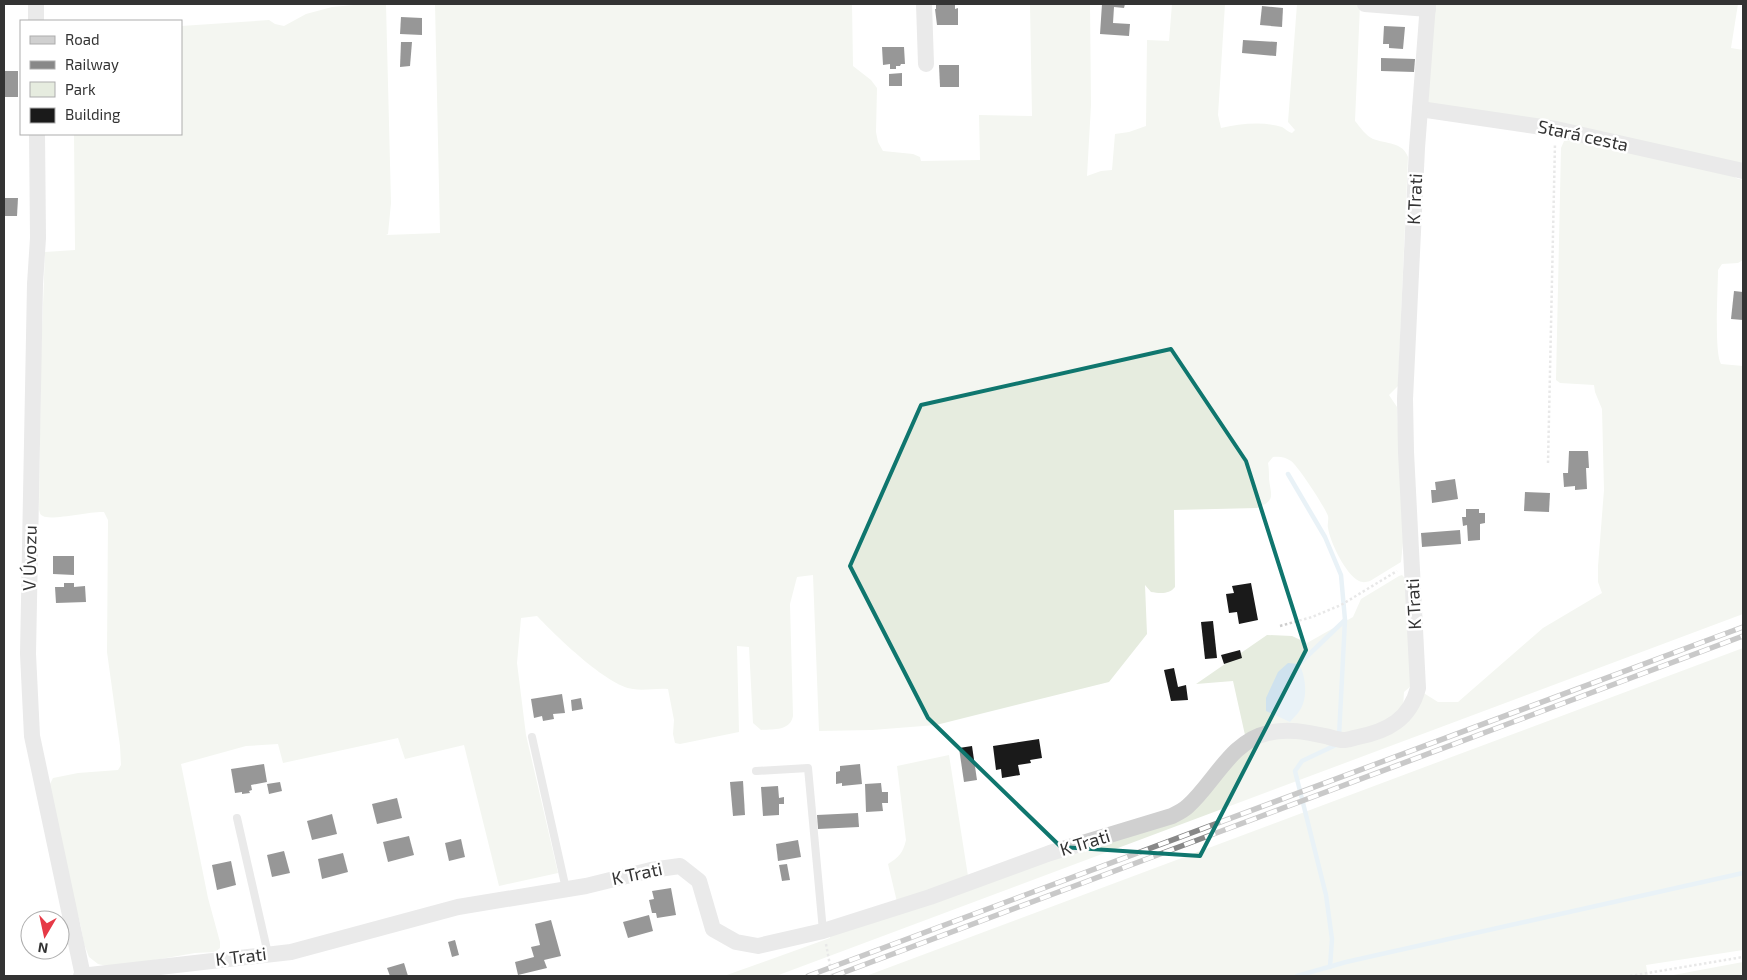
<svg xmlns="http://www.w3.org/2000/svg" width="1747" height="980" font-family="'Exo 2',sans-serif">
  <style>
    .green { fill: #e6ecdf }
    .water { fill: #cfe2ee }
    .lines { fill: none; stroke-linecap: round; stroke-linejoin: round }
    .stream { stroke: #cfe2ee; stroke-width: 4.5 }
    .building { fill: #1a1a1a }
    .path { stroke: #cdcdcd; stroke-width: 2.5; stroke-dasharray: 2.5 2.5; stroke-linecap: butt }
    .service { stroke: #d0d0d0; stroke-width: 8 }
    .minor { stroke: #d0d0d0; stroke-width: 16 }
    .rail-casing { stroke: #888; stroke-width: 5.5 }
    .rail { stroke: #fff; stroke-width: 4; stroke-dasharray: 11; stroke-linecap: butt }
    .marked { fill: none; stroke: #0f766e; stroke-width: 4; stroke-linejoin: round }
    .labels { text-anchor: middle; stroke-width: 5; stroke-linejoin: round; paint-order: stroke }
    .street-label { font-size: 18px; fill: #333; stroke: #fff }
  </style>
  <rect width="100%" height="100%" fill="#fff"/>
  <g class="green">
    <path d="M365,4H386L391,203L388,234L386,235L440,233L435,4H852L853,66L871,80L877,88L876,132L878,142L883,151L913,154L920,157L921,161L980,160L979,115L1032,116L1030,4H1090L1091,105L1087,176L1101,171L1112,170L1115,134L1129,132L1146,126L1147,40L1169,41L1172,4H1225L1218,115L1221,128C1239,124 1263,121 1282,127C1286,129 1288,132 1292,133L1295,130L1288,122L1297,4L1360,5L1355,121C1360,127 1366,136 1373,139C1386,144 1403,142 1408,157L1398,386L1389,395L1397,407L1403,542L1401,562L1370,581C1366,582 1363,583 1359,581C1346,575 1330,542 1328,528C1327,524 1329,520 1328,516C1325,507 1298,466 1291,461C1286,457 1279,456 1273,457L1268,463C1269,468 1269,474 1269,479C1271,496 1276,500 1257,508L1174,510L1175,587C1169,595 1159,593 1151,592L1145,585L1147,634L1109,682L936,725L872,730L819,731L813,575L797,577L790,604L793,716C790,731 774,729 761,730L753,723L749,647L737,646L739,732L680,744L675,743L673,734L674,720L668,689C656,688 644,691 633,689C607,686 555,635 537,616L521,618L517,663L526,735L558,873L499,886L464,745L405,759L398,738L283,763L278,744L246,746L181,764L208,898L220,942V948L215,952L195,953L120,966L111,967L98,964L89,957L84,944L81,927L58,839L49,786L53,778L78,773L118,770L121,765L120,746L107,652L108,520L104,512C91,511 51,521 43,516C40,515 40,513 39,510L41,358L45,252L75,250L74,134H181V26L269,20L275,24L284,26L306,14L332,7Z"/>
    <path d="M1432,4H1738L1731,48L1743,50V164L1428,104Z"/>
    <path d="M1578,139L1732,174L1736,178L1743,180V260L1738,263L1722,264L1718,270C1718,288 1714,352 1721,364L1743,366V614L776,976H724L830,938V932L1054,856L1168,823L1241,753L1277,735L1362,742L1422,692L1438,702H1458L1543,628L1602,593L1598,582V566L1604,490L1602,409L1595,392L1594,385L1560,383L1556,380L1561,148L1564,141Z"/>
    <path d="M1402,575L1405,578L1411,686L1404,692L1403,708L1392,719L1353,733L1245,735L1233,681L1196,684L1267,635L1292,636L1307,643L1353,617L1361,599L1399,576Z"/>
    <path d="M1743,648V950L1646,965L1648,976H866Z"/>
    <path d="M949,755L968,876L897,902L888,864C899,857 903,853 906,840L897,766Z"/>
    <path d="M1743,962V976H1668Z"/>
  </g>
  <path class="water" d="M1288,663L1299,664C1306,676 1308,698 1300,710C1298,714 1293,718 1290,722L1266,711V698L1278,672Z"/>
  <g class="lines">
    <g class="stream">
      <path d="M1288,474L1325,537L1341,575L1345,620L1339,736"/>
      <path d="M1299,664L1345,620"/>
      <path d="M1330,967L1332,939L1326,895L1295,771L1302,761L1338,744"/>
      <path d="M1297,976L1346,962L1743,873"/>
    </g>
  </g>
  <g class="building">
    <path d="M936,4H955V9L958,8V25H937L935,9H936Z"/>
    <path d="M1102,4H1125L1124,8L1114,7L1113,23L1130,24L1129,36L1100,34Z"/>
    <path d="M1262,6L1283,8L1282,27L1260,25Z"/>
    <path d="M401,17L422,18V35L400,34Z"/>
    <path d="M1384,26L1405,27L1403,49L1389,48V44H1383Z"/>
    <path d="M1243,40L1277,42L1276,56L1242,53Z"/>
    <path d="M401,42H412L410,66L400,67Z"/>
    <path d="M882,47H904L905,64H901L900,66H896V69H890V64L883,65Z"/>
    <path d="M1381,58L1415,59L1414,72L1381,71Z"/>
    <path d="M939,65H959V87H940Z"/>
    <rect x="4" y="71" width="14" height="26"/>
    <path d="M902,73V86H889V74Z"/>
    <path d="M4,198H18L17,216H4Z"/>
    <path d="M1734,291L1743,292V320L1731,319Z"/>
    <path d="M1569,451H1588L1589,468H1586L1587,489L1575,490V486L1564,487L1563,473H1568Z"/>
    <path d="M1455,479L1458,499L1432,503L1431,490H1436L1435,482Z"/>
    <path d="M1525,492L1550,493L1549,512L1524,511Z"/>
    <path d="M1466,509H1479V513H1485V523L1480,524V540L1468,541L1467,525L1463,526L1462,517H1466Z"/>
    <path d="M1460,530L1461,544L1422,547L1421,533Z"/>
    <path d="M53,556H74V575L53,574Z"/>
    <path d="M64,583H74V587L85,586L86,602L56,603L55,587H64Z"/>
    <path d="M1251,583L1258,620L1239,624L1237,612L1229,613L1226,594L1234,593L1232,586Z"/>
    <path d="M1213,621L1217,658L1205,659L1201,622Z"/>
    <path d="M1240,650L1242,658L1224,664L1221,655Z"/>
    <path d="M1174,668L1178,687L1186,685L1188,700L1171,701L1164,670Z"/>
    <path d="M562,694L565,713L553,714L554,719L543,721L542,716L534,718L531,699Z"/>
    <path d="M581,698L583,709L572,711L571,700Z"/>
    <path d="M1039,739L1042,758L1030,760L1031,763L1018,765L1020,775L1002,778L1001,769L996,770L993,746Z"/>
    <path d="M972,746L977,780L964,782L959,748Z"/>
    <path d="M264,764L267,782L251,785L252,790L249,791L250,793L242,794V792L235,793L231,769Z"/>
    <path d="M860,764L862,784L842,786V783L836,784V772L840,771V766Z"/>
    <path d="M743,781L745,815L733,816L730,782Z"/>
    <path d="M280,782L282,791L269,794L267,784Z"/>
    <path d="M881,783L882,792H888V803H882L883,811L866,812L865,784Z"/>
    <path d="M778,786L779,798L784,797V804H779V815L763,816L761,787Z"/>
    <path d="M397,798L402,818L377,824L372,804Z"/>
    <path d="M858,813L859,827L818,829L817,815Z"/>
    <path d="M332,814L337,834L312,840L307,821Z"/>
    <path d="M409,836L414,855L388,862L383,842Z"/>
    <path d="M461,839L465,857L449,861L445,843Z"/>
    <path d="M798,840L801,857L778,861L776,844Z"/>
    <path d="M284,851L290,873L272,877L267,855Z"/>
    <path d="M343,853L348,872L322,879L318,859Z"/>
    <path d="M231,861L236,885L217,890L212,865Z"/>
    <path d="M787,864L790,880L782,881L779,865Z"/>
    <path d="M671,888L676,915L657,918L656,913H652L649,900L654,899L652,891Z"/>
    <path d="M649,915L653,931L628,938L623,922Z"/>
    <path d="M551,920L561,956L544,960L547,968L518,975L515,962L534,957L531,947L540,945L535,924Z"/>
    <path d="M455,940L459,955L452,957L448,942Z"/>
    <path d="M404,963L408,976H390L387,968Z"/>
  </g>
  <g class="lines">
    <g class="path">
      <path d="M1548,463L1555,143"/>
      <path d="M1280,626L1312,617L1341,605L1397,571"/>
      <path d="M826,944L832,976"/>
      <path d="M1630,976L1743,957"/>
    </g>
    <g class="service">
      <path d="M532,737L566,889"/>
      <path d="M756,771L808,768L823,931"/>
      <path d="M237,818L268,954"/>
    </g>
    <g class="minor">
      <path d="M36,4V21"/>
      <path d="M924,4L926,64"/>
      <path d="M1365,4L1428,9"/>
      <path d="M1420,109L1556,129L1743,171"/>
      <path d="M37,134L38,238L35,284L28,654L32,736L83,976"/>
      <path d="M81,976L291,952L458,907L586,886L651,870L680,866L699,881L713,929L736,942L758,946L823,931L930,897L1050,853L1172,816C1178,813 1184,810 1188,806C1214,783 1231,741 1268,733C1287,728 1306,732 1325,736C1330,737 1337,740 1343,740C1348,740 1353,738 1358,737C1388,731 1410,719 1418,688L1406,452L1405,399L1417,148L1428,4"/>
    </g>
    <g class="rail-casing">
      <g id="rail">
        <path d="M808,976L1743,627"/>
        <path d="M834,976L1743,636"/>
      </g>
    </g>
    <use href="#rail" class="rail"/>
  </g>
  <path d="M0 0H1747V980H0ZM1171,349L1246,461L1306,650L1200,856L1061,847L928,718L850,566L921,405Z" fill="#fff" fill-opacity=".55" fill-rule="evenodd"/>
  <path class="marked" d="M1171,349L1246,461L1306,650L1200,856L1061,847L928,718L850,566L921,405Z"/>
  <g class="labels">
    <g class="street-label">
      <text transform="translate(1583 136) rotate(12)" y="6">Stará cesta</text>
      <text transform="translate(1415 199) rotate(-87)" y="6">K Trati</text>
      <text transform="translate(30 558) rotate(-89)" y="6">V Úvozu</text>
      <text transform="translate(1414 604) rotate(-93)" y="6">K Trati</text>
      <text transform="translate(1085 843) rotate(-17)" y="6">K Trati</text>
      <text transform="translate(637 874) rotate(-12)" y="6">K Trati</text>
      <text transform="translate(241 957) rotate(-7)" y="6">K Trati</text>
    </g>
  </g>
  <rect width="1747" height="980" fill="none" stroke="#333333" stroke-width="10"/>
  <rect x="20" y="20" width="162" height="115" fill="#ffffff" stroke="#adadad"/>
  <rect x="30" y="36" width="25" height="8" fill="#d0d0d0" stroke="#adadad"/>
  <text x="65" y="45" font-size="15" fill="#333333">Road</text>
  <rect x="30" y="61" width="25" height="8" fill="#888888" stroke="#adadad"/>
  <text x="65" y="70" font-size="15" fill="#333333">Railway</text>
  <rect x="30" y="82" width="25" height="15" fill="#e6ecdf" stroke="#adadad"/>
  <text x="65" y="95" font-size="15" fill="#333333">Park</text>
  <rect x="30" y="108" width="25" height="15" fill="#1a1a1a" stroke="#adadad"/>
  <text x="65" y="120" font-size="15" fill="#333333">Building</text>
  <g transform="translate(45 935) rotate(189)"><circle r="24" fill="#ffffff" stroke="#adadad"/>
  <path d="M0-4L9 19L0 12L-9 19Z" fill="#e63946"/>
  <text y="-8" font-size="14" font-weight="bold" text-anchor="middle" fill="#333333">N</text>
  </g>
</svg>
